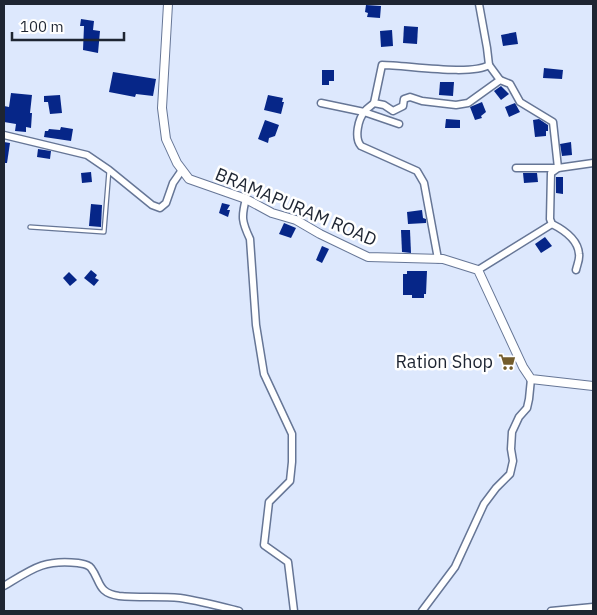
<svg xmlns="http://www.w3.org/2000/svg" width="597" height="615" font-family="'IBM Plex Sans',sans-serif">
  <style>
    .building { fill: #062688 }
    .lines { fill: none; stroke-linecap: round; stroke-linejoin: round }
    .service-casing { stroke: #667696; stroke-width: 5.5 }
    .minor-casing { stroke: #667696; stroke-width: 9 }
    .tertiary-casing { stroke: #667696; stroke-width: 10 }
    .service { stroke: #fff; stroke-width: 3 }
    .minor { stroke: #fff; stroke-width: 6 }
    .tertiary { stroke: #fff; stroke-width: 8 }
    .labels { text-anchor: middle; stroke-width: 5; stroke-linejoin: round; paint-order: stroke }
    .street-label { font-size: 18px; fill: #1e2532; stroke: #fff }
    .poi-label { font-size: 18px; fill: #1e2532; stroke: #fff; text-anchor: end }
  </style>
  <rect width="100%" height="100%" fill="#dde8fd"/>
  <g class="building">
    <path d="M366,5L381,6L380,18L367,17L368,13L365,12Z"/>
    <path d="M81,19L94,21L93,30L100,31L98,53L83,50L84,26H80Z"/>
    <path d="M404,26L418,27L417,44L403,43Z"/>
    <path d="M392,30L393,46L381,47L380,31Z"/>
    <path d="M516,32L518,44L503,46L501,35Z"/>
    <path d="M544,68L563,70L562,79L543,78Z"/>
    <path d="M322,70H334V81H329V85H322Z"/>
    <path d="M113,72L156,79L153,96L136,94L135,97L109,92Z"/>
    <path d="M440,82H454L453,96L439,95Z"/>
    <path d="M501,86L509,94L501,100L494,91Z"/>
    <path d="M11,93L32,95L30,113H32L31,128L26,127V132L15,131L16,124L4,122V106L9,107Z"/>
    <path d="M60,95L62,113L50,114L48,102H44V96Z"/>
    <path d="M268,95L283,98L282,102H284L281,114L264,110Z"/>
    <path d="M482,102L486,112L481,116L482,118L475,120L470,107Z"/>
    <path d="M515,103L520,112L509,117L505,107Z"/>
    <path d="M446,119L460,120V128H445Z"/>
    <path d="M539,119L548,125V131H546V136L535,137L533,120Z"/>
    <path d="M265,120L279,125L275,136L269,138L268,143L258,139Z"/>
    <path d="M61,127L73,129L71,141L44,137L45,131H48L49,129L60,130Z"/>
    <path d="M4,142L10,143L7,163H4Z"/>
    <path d="M571,142L572,155L562,156L560,144Z"/>
    <path d="M38,149L51,151L50,159L37,157Z"/>
    <path d="M91,172L92,182L82,183L81,173Z"/>
    <path d="M523,173H537L538,182L524,183Z"/>
    <path d="M556,177H563V194L556,193Z"/>
    <path d="M222,203L230,205L227,210H230L228,217L219,213Z"/>
    <path d="M91,204L102,205L101,227L89,226Z"/>
    <path d="M422,210L423,218L426,219V223L408,224L407,212Z"/>
    <path d="M284,223L296,228L291,238L279,234Z"/>
    <path d="M401,230H410L411,253L402,252Z"/>
    <path d="M545,237L552,246L541,253L535,244Z"/>
    <path d="M322,246L329,249L322,263L316,260Z"/>
    <path d="M91,270L97,275L95,278L99,280L94,286L84,278Z"/>
    <path d="M407,271H427L426,294H424V298H412V295H403V274H407Z"/>
    <path d="M69,272L77,280L70,286L63,278Z"/>
  </g>
  <g class="lines">
    <g class="service-casing">
      <path id="service" d="M30,227L104,232L109,170"/>
    </g>
    <g class="minor-casing">
      <g id="minor">
        <path d="M479,4L487,48L489,65C471,76 406,65 382,65L374,103L384,105L393,111L403,106L404,99L410,97L422,101L456,105L468,103L500,80L510,84L520,102L553,122L558,168H516"/>
        <path d="M489,65L500,80"/>
        <path d="M321,103L364,112L399,124"/>
        <path d="M374,103C371,106 367,108 365,111C358,119 354,138 361,146L417,171L424,183L438,259"/>
        <path d="M4,135L87,155L109,170L152,205L160,208L166,203L173,183L182,170"/>
        <path d="M246,199C241,217 242,222 250,239L256,325L264,374L292,434V462L290,481L269,502L264,545L288,562L294,611"/>
        <path d="M478,270L552,224"/>
        <path d="M576,270C577,265 580,259 579,254C578,239 564,230 552,224L550,219L551,173L558,168L593,163"/>
        <path d="M4,586C32,569 44,559 78,563C83,564 88,564 91,568C101,581 97,593 119,596C139,598 160,596 180,598C200,601 219,606 239,611"/>
        <path d="M422,611L455,567L484,504L496,488L510,474L513,461L511,449L512,432L519,417L527,408L529,399L531,379"/>
        <path d="M551,611L593,607"/>
      </g>
    </g>
    <g class="tertiary-casing">
      <path id="tertiary" d="M168,4L162,108L166,139L177,163L189,179L246,199L272,213L296,220L320,234L368,257L443,259L478,270L523,367L531,379L593,386"/>
    </g>
    <use href="#service" class="service"/>
    <use href="#minor" class="minor"/>
    <use href="#tertiary" class="tertiary"/>
  </g>
  <defs>
    <g id="supermarket-bare" transform="scale(1.35)"><path d="M-6-5.5h2.5l.6 2H6L4.5 2H-2.5L-4.4-4H-6ZM-1.5 3.2a1.3 1.3 0 1 0 .1 0ZM3 3.2a1.3 1.3 0 1 0 .1 0Z" fill="#735c2c" stroke="#fff" stroke-width="2.5" paint-order="stroke"/></g>
  </defs>
  <g fill-rule="evenodd">
    <use href="#supermarket-bare" x="507" y="362"/>
  </g>
  <g class="labels">
    <g class="street-label">
      <text transform="translate(296 207) rotate(23)" y="6">BRAMAPURAM ROAD</text>
    </g>
    <g class="poi-label">
      <text x="493" y="368">Ration Shop</text>
    </g>
  </g>
  <rect width="597" height="615" fill="none" stroke="#1e2532" stroke-width="10"/>
  <path d="M12 32v8h112v-8" fill="none" stroke="#1e2532" stroke-width="2.5"/>
  <text x="20" y="32" font-size="15" fill="#1e2532" stroke="#ffffff" stroke-width="4" paint-order="stroke">100 m</text>
</svg>
